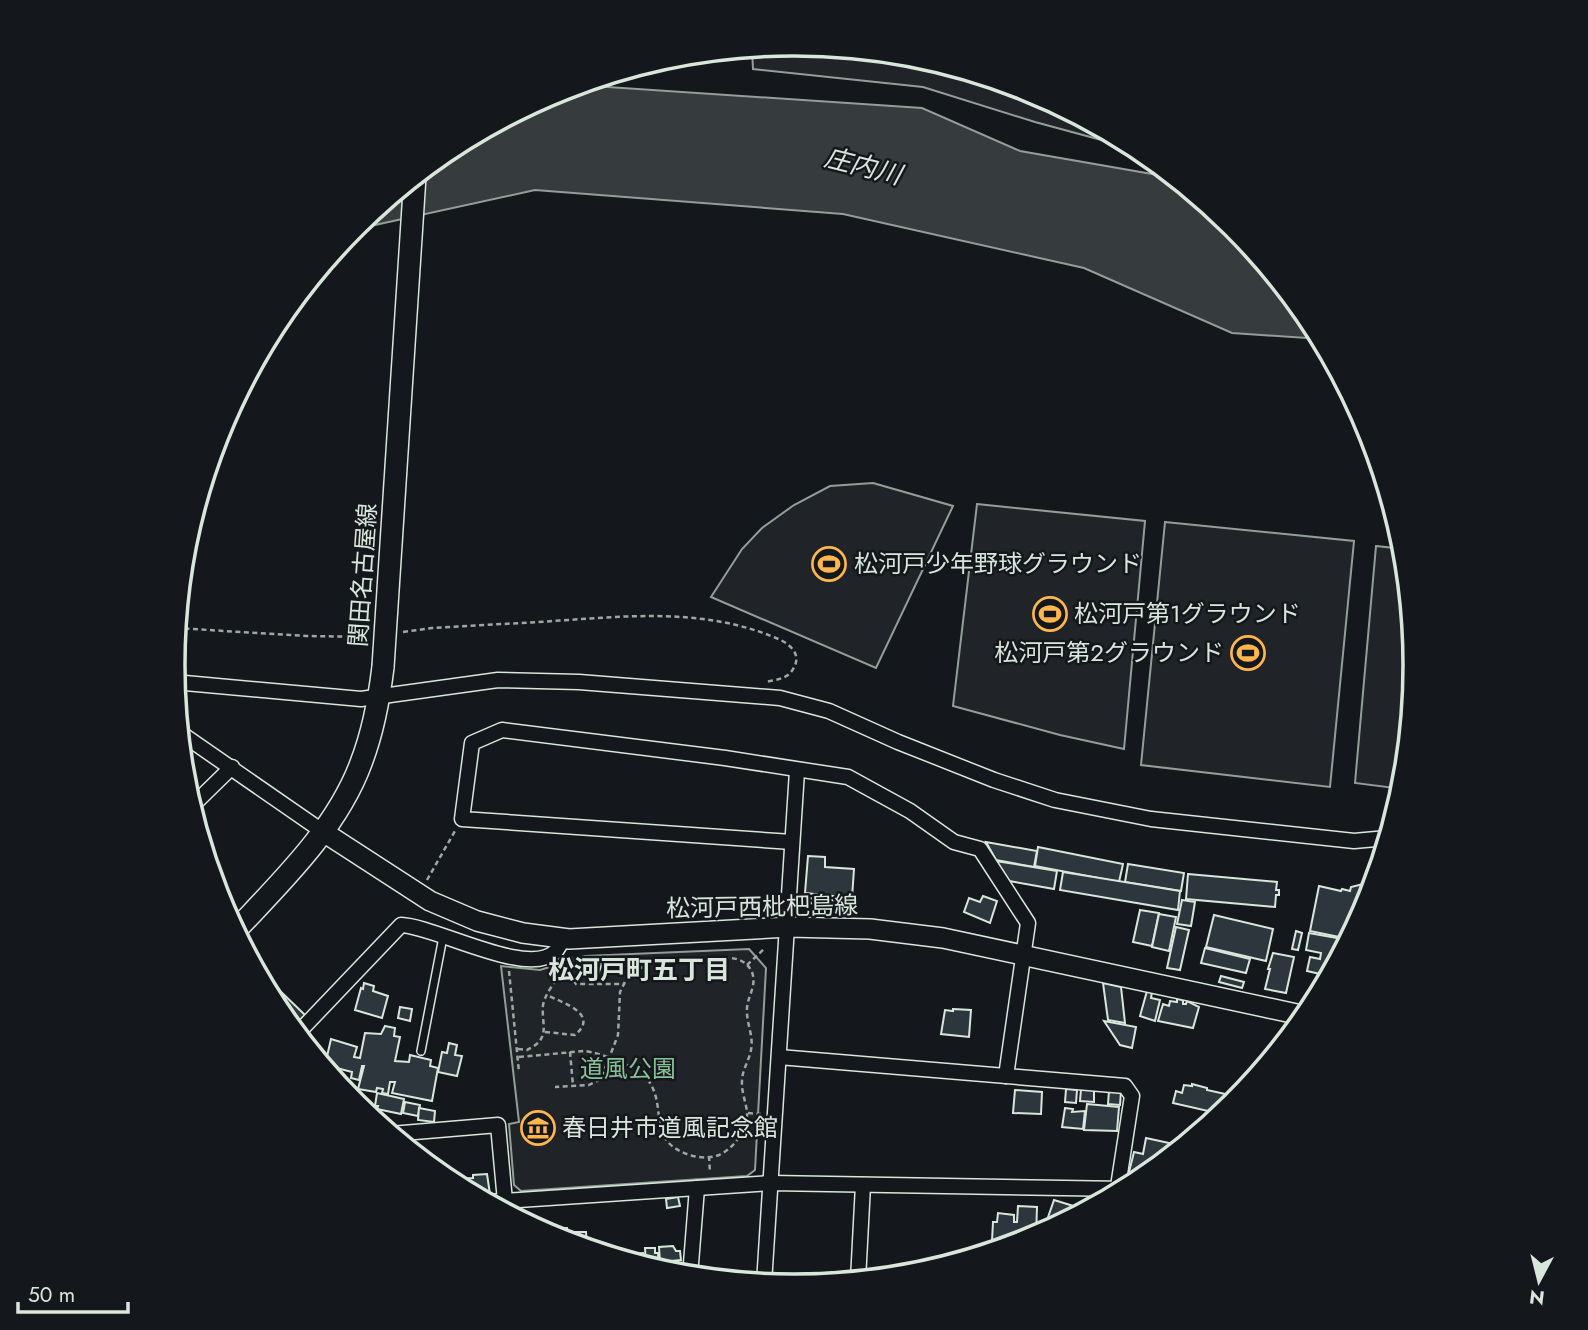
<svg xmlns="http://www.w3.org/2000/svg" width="1588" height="1330" font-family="Jost,'Noto Sans JP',sans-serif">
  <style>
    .green { fill: #202428; stroke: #939e99; stroke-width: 2 }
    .water { fill: #363b3e; stroke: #939e99; stroke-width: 2 }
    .building { fill: #2c363c; stroke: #d8e6dc; stroke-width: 2 }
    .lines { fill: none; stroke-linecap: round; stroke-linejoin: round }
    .service-casing { stroke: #d8e6dc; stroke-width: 10 }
    .minor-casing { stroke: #d8e6dc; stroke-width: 17 }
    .secondary-casing { stroke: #d8e6dc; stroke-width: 22 }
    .primary-casing { stroke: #d8e6dc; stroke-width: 24 }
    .path { stroke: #9da8a2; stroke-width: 2.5; stroke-dasharray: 5 3.5; stroke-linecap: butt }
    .service { stroke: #14181c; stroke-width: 7 }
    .minor { stroke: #14181c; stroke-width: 14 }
    .secondary { stroke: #14181c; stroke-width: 19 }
    .primary { stroke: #14181c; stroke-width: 21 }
    .primary-bridge-casing { stroke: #d8e6dc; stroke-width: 24; stroke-linecap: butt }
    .primary-bridge { stroke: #14181c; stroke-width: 21 }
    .labels { text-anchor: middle; stroke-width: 5; stroke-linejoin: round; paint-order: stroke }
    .poi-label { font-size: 24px; fill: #d8e6dc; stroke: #14181c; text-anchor: start }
    .street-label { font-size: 24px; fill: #d8e6dc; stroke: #14181c }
    .park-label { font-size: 24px; fill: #8ac095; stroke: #14181c }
    .water-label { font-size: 26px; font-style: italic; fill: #d8e6dc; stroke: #14181c }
    .neighbourhood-label { font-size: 26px; font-weight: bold; fill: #d8e6dc; stroke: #14181c }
    .rim { fill: none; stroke: #d8e6dc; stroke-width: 3.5 }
  </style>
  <rect width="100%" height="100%" fill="#14181c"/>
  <g class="green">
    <path d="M752,49L916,56L1032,91L1142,151L1035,122L923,87L753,69Z"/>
    <path d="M873,483L953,506L876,668L711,597L742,549L762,528L794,505L830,486Z"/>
    <path d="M977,504L1145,521L1124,749L1060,735L953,706Z"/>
    <path d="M1165,522L1354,541L1330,787L1141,765Z"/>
    <path d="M1376,546L1404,549L1415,665L1402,789L1355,783Z"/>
    <path d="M749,949L766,968L755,1170L747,1176L521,1191L514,1185L509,1124L519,1122L501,966L540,970L585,956Z"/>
  </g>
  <path class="water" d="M578,85L922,108L1020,151L1175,178L1234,226L1311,320L1321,339L1232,333L1084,268L843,214L535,190L352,230L449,148L557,91Z"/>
  <g class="building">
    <path d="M986,842L1037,851L1034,867L996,860Z"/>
    <path d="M1038,847L1123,864L1119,882L1035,866Z"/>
    <path d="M808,856L825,857V867L854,869L852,898L805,893Z"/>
    <path d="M996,861L1057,871L1054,889L1009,881Z"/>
    <path d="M1128,864L1184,873L1181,891L1125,882Z"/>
    <path d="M1063,872L1180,891L1178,910L1060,890Z"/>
    <path d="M1188,874L1277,882L1276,890H1279V895H1276L1275,907L1186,899Z"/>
    <path d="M1363,884L1373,886L1368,903L1349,939L1310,931L1319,886L1341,891L1342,889L1350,891L1351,887Z"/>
    <path d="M983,896L997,901L990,923L964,912L969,898L980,902Z"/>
    <path d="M809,898L843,901V906L809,903Z"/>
    <path d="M1182,900L1195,902L1191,926L1177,924Z"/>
    <path d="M1140,910L1159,913L1152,946L1133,942Z"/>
    <path d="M1159,914L1176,917L1169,951L1152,947Z"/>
    <path d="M1214,915L1273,929L1266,961L1206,947Z"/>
    <path d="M1176,927L1189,930L1180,970L1167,968Z"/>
    <path d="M1296,931L1302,933L1298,950L1292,949Z"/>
    <path d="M1309,933L1348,940L1329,976L1307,971L1310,957L1320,959L1321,953L1306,950Z"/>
    <path d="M1205,948L1250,959L1246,973L1201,963Z"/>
    <path d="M1273,953L1294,957L1286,993L1265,989L1270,969H1268Z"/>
    <path d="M593,959L602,964L598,974L588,969Z"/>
    <path d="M1221,976L1244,982L1242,988L1219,982Z"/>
    <path d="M364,983L374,986L373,991L388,996L382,1018L355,1010L361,988L363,989Z"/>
    <path d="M1103,983L1121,987L1125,1023L1108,1020Z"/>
    <path d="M276,987L305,1015L292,1028L277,1010L269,995Z"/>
    <path d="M1147,991L1152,992L1151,998L1160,1000L1155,1021L1140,1016Z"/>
    <path d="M1177,999L1183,1000V1004H1186L1187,1001L1199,1007L1193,1028L1158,1021L1163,1004L1169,1006L1170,1001L1177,1002Z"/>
    <path d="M400,1007L412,1009L410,1021L398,1018Z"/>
    <path d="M953,1009L971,1010L969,1037L941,1034L945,1010L953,1011Z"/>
    <path d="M1104,1021L1136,1027L1132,1048L1120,1045Z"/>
    <path d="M385,1026L395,1028L394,1036L400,1037L395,1061L409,1062L410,1055L431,1060L430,1066L438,1068L432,1101L392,1093L395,1082H390L388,1094L382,1093L383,1089L377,1088L376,1092L358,1089L364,1066H362L359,1080L351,1078L352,1072L325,1065L331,1039L357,1047L354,1057L360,1058L365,1033L381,1034Z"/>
    <path d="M449,1043L457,1045L455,1055L462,1056L457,1076L438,1072L442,1052L447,1053Z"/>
    <path d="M1192,1084L1207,1088V1090L1239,1097L1221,1114L1173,1103L1176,1091L1182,1093L1184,1085L1192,1086Z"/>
    <path d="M1066,1089L1077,1090L1076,1103L1065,1102Z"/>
    <path d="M1081,1089L1094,1090V1102L1080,1101Z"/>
    <path d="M1015,1090L1042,1092L1041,1114L1013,1113Z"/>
    <path d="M1109,1091H1121L1120,1105L1108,1104Z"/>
    <path d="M377,1093L404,1099L401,1114L377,1109L378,1106H375Z"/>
    <path d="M405,1102L420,1105L418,1116L403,1113Z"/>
    <path d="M1087,1104L1119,1107L1117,1131L1084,1130Z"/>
    <path d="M419,1108L435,1111L434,1122L418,1120Z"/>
    <path d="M1065,1108L1073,1109L1072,1112L1085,1111L1083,1129L1062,1127Z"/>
    <path d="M1146,1138L1169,1143L1165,1160L1140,1181L1131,1179V1176H1128L1134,1152L1143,1154Z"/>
    <path d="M487,1174L491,1201H486L452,1183V1179L473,1178V1175Z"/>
    <path d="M678,1197L680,1206L667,1208L666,1199Z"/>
    <path d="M1054,1200L1080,1208V1213L1056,1226L1046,1223Z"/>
    <path d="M1018,1206L1037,1207L1036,1237L1017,1243L992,1241L993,1222H997L998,1213L1014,1215V1222H1017Z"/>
    <path d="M567,1228V1232H586L587,1248L549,1235V1229Z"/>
    <path d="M673,1246L676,1251H680L681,1260L660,1262L659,1247Z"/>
    <path d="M645,1248H655V1253H658L659,1270L646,1266Z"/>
    <path d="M617,1252L630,1254L631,1262L617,1257Z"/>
    <path d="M643,1253L644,1266L632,1262L631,1254Z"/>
    <path d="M662,1265L677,1267L678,1275L661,1271Z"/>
  </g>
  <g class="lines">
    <g class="service-casing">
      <path id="service" d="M421,1051L443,937"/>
    </g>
    <g class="minor-casing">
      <g id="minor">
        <path d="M174,682L361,699L498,680L579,682L780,698L829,711L898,742L994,780L1055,800L1151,819L1354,841L1387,838"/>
        <path d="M179,732L322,831"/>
        <path d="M191,807L232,767"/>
        <path d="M792,842L462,819L472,743L502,730L725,758L848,777L910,811L954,842L980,849L1028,923L1006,1076"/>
        <path d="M297,1034L401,925C435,926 527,978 555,952C559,948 561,943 563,938"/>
        <path d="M779,1057L1125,1086L1132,1096L1117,1193"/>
        <path d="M391,1134L498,1125L506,1212"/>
        <path d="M488,1202L771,1183L1125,1189"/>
        <path d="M690,1276L697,1188"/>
        <path d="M858,1280L863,1185"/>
        <path d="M764,1283L797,771"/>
      </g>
    </g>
    <g class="secondary-casing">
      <path id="secondary" d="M322,831L430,901L477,921L523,933L569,939L789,927L870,929L943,938L1306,1016"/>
    </g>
    <g class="primary-casing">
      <path id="primary" d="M235,931C282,881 337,828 361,763C373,732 379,700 383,667"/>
    </g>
    <g class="path">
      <path d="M176,628L306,636L369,637"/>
      <path d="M403,632L432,628C467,626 503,624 538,622C619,617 700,606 776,638C789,643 803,654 793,669C788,679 775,680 765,682"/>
      <path d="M427,880L455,831"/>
      <path d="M571,956L570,975L576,984H624"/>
      <path d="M747,965L764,949"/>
      <path d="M509,971L519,1072"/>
      <path d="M545,1032L575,1035C600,1014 563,1003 547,995"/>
      <path d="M518,1049L527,1050C552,1038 541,1025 543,1005C545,995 552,986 557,979L570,975"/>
      <path d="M570,1052L573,1086"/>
      <path d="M519,1057L584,1051C602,1053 641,1067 650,1083C667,1110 646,1143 693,1156C701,1158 711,1158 719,1155C731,1150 743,1135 746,1123C750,1108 741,1096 742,1081C742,1070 749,1061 751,1050C754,1036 746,1023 747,1008C748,995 757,986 752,972C748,963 740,959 731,958L656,961L641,968L625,982L620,992L618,1035L601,1079L589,1085L555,1087"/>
      <path d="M748,1113L761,1114"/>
      <path d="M709,1156L710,1173"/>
    </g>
    <use href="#service" class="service"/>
    <use href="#minor" class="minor"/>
    <use href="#secondary" class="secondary"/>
    <use href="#primary" class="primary"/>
    <g class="primary-bridge-casing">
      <path id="primary-bridge" d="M383,667L415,176"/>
    </g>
    <use href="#primary-bridge" class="primary-bridge"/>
  </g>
  <defs>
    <g id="stadium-ring" transform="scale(1.75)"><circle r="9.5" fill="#14181c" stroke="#ffb74d" stroke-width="1.5"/><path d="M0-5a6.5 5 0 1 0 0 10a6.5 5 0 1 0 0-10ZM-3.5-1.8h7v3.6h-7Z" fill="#ffb74d"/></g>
    <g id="museum-ring" transform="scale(1.75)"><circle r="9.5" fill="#14181c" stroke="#ffb74d" stroke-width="1.5"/><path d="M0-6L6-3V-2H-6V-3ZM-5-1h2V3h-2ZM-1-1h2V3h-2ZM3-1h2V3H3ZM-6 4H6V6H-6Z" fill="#ffb74d"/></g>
  </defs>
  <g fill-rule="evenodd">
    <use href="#stadium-ring" x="829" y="564"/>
    <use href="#stadium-ring" x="1050" y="614"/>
    <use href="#stadium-ring" x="1248" y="653"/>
    <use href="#museum-ring" x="538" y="1128"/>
  </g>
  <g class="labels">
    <g class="poi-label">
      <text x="854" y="572">松河戸少年野球グラウンド</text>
      <text x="1074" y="622">松河戸第1グラウンド</text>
      <text x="1224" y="661" text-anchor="end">松河戸第2グラウンド</text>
      <text x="562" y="1136">春日井市道風記念館</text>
    </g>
    <g class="street-label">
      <text transform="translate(363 575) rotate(-86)" y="8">関田名古屋線</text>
      <text transform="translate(762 907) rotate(-1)" y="8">松河戸西枇杷島線</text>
    </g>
    <g class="park-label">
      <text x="628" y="1077">道風公園</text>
    </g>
    <g class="water-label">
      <text transform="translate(863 166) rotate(14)" y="9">庄内川</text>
    </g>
    <g class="neighbourhood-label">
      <text x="639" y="979">松河戸町五丁目</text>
    </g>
  </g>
  <path d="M0 0H1588V1330H0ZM185 665a609 609 0 1 1 1218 0a609 609 0 1 1-1218 0Z" fill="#14181c" fill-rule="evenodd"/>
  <path class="rim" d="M185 665a609 609 0 1 1 1218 0a609 609 0 1 1-1218 0Z"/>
  <g transform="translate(1539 1281) rotate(187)" stroke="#14181c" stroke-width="5" paint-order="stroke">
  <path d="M0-5L12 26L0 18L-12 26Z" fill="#d8e6dc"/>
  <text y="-10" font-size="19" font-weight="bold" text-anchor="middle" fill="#d8e6dc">N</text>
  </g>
  <path d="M18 1302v10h110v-10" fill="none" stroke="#d8e6dc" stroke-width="3.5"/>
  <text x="28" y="1302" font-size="21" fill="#d8e6dc" stroke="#14181c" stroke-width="5" paint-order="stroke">50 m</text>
</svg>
